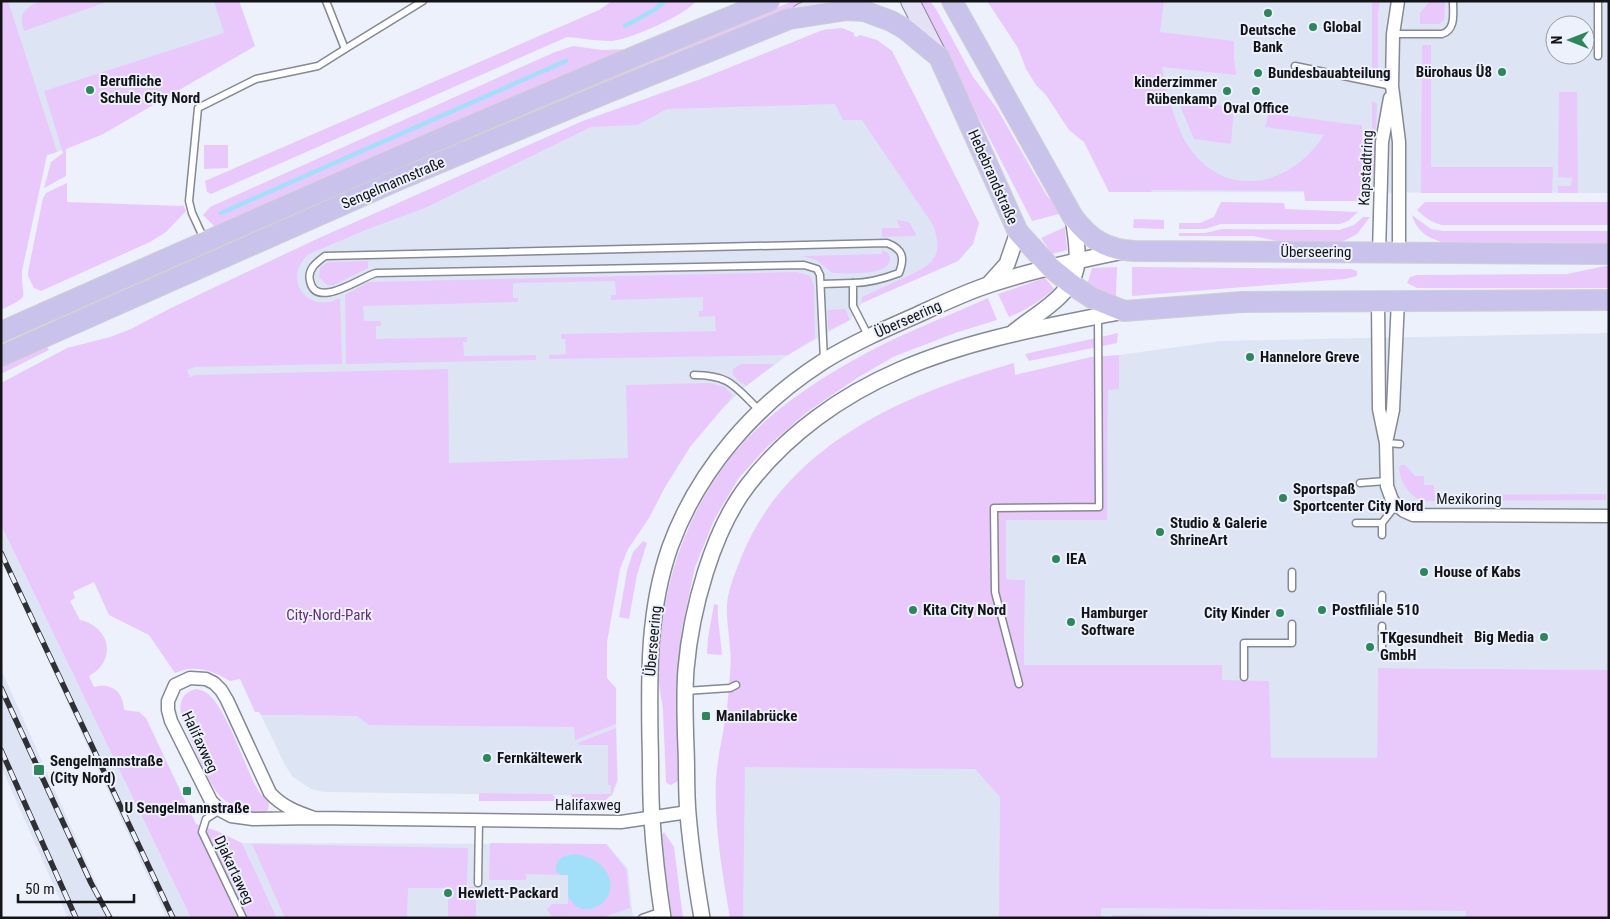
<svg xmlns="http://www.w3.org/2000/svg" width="1610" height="919" font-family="'Roboto Condensed',sans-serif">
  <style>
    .built { fill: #dde4f4; fill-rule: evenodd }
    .green { fill: #e9c9fb }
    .water { fill: #a2e0f9 }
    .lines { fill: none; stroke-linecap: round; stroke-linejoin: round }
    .stream { stroke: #a2e0f9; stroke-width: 4.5 }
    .service-casing { stroke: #858992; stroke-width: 9 }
    .minor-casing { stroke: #858992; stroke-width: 15 }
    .tertiary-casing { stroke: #858992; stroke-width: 18 }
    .secondary-casing { stroke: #858992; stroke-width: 20 }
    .primary-casing { stroke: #d0d0d1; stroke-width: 22 }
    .service { stroke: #fff; stroke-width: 6 }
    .minor { stroke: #fff; stroke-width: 12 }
    .tertiary { stroke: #fff; stroke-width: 15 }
    .secondary { stroke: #e4e1f5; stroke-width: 18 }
    .primary { stroke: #c9c2eb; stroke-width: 20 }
    .rail-casing { stroke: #2e3034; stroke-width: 5.5 }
    .rail { stroke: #edf1fb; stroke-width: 4; stroke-dasharray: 11; stroke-linecap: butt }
    .poi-dot { fill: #2d875c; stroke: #edf1fb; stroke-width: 2 }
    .labels { text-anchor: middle; stroke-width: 4; stroke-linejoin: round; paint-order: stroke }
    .poi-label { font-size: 15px; font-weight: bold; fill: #121417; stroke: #edf1fb; text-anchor: start }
    .street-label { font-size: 15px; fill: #121417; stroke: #edf1fb }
    .park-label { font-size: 15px; fill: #603176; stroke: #edf1fb }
  </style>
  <rect width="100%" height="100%" fill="#edf1fb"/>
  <g class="built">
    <path d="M1,1H239L255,46L103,134L66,149L1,171Z"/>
    <path d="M1117,1H1609V193L1151,192L1153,14ZM1555,25H1585V55H1555Z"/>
    <path d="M842,28L854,33V36L857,37L860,35L877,40L892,51L979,223L973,244L958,261L862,303L850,320L788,355L746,386L712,419L690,447L665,487L649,518L203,512L190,377L179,354L167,315L169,309L317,239L583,121L701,79L823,30Z"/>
    <path d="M1609,333V670L1378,668L1377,758H1271L1222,680V665H1024L1025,580L1006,579V519L1107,520L1108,389H1119V355L1220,341Z"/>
    <path d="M1,525L191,918H167L1,559Z"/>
    <path d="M1,669L111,917L112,918H68L1,766Z"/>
    <path d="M261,715L616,719L618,781L612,796L324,792L311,789L292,776L285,765Z"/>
    <path d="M726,755L988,759L1020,791L1019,918H742Z"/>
    <path d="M242,843L607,844L628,869L633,918H277Z"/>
    <path d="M1101,908L1609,912V918H1101Z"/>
  </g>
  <g class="green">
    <path d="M1,1H8L57,152L47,155L22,271C21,301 33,294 1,310Z"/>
    <path d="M42,1H109L24,31C18,13 25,7 42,1Z"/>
    <path d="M214,1H239L255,46L103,134L66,149V176L44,188L51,162L63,153L44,91L224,33Z"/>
    <path d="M612,1H696C686,15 627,41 610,41C596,41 581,38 567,37L211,194L207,192L205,181L599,10Z"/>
    <path d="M793,1H810L564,100L57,324L54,317L560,96Z"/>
    <path d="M919,1H930L936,9L973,77L996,107L1047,196L1055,204L1059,214L1032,221Z"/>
    <path d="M987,1H1164L1160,32L1234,41V58L1236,75L1162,67C1166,91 1176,130 1191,150C1230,202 1293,184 1324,135L1265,127L1269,113L1349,124L1362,125V201H1305L1304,191L1152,190L1151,192H1109L1084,142L1069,130L1046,95L1036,85L1026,69L1018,48Z"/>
    <path d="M1378,1H1380L1378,13V76L1374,79L1372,77V3Z"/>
    <path d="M1430,1H1445L1444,20L1439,24H1420V13Z"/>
    <path d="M842,28L854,33V36L857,37L860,35L877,40L892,51L979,223L973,244L958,261L862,303V297C875,291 888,285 901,279C929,267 946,259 933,225L862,120H843L835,104L667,109L637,125L591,127L425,208L368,229L309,254C282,276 305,316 340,298L342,364L195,367L187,370L190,377L195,375L448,369L449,463L628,458L626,385L710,383L725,387L733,396L690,447L665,487L649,518L628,549L620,569L607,642V678L616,688V724L575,740L574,727L369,725L357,716L261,715L259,712H255L240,679L230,681C213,670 194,664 175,673L149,635L109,615L94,582L73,592L75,598L70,601L80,620C111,627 117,661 89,676L94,687C111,682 124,692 124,710L139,712L146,718L196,824L217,831L242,843L277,918H191L1,525V383L67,348L110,337L131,329L169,309L317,239L583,121L701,79L823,30Z"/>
    <path d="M1422,45H1431V167H1553L1552,193H1421Z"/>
    <path d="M573,46L602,50L628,49L216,228L203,215L210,207L555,52Z"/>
    <path d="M1559,92H1577L1578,193H1558V186H1571L1572,178L1558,177Z"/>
    <path d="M1178,101L1234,107L1231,144L1194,139Z"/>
    <path d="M1372,101L1377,104L1375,174H1372Z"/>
    <path d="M204,145H228V168L204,169Z"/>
    <path d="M67,183V202L181,206L183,205L186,211L166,232L150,242L41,291L34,288L28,276V272L43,198L46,193Z"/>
    <path d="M1221,202L1284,203L1285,209L1358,212L1348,221L1340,224H1221L1205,229H1179V223H1200L1214,217Z"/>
    <path d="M1425,202H1609V225H1442C1431,222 1425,218 1417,210Z"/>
    <path d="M1412,215L1431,229L1443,231H1609V243L1442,242C1427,238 1416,230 1412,215Z"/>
    <path d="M1363,217H1370L1357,234L1340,243H1286L1253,236H1179V233H1205L1222,229L1339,230L1354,225Z"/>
    <path d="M1134,219L1164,220V229L1133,228Z"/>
    <path d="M897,220L909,222L916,234L915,236L882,237V228H900Z"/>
    <path d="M1065,227L1067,250L1052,254L1041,238Z"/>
    <path d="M882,250C886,252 890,253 890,258C890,277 846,273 834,273L831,272L818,261L803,256L882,254Z"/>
    <path d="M368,261V268L334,285H327L319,277L320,268L328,262Z"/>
    <path d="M1605,266H1609V288H1417L1407,283L1410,277L1417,275L1567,274Z"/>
    <path d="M1117,267L1116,296L1087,285L1092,268Z"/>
    <path d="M1132,267L1351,269L1357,271V276L1345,279L1132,296Z"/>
    <path d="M797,272L810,276L814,285L815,338L788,355L549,359V355L566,354L565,339H561V334L716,331L715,316L699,317V311H703V297L611,300V295H616L615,281L513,283V298H518V302L363,306L364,321H381V326H376V339L467,337V342H463L464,356L536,355V360L346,364L345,295L368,282Z"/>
    <path d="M1045,278L1054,289C1040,301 1026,310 1009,317L998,294Z"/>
    <path d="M988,298L997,320L955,333L893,357L857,378L807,412L767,447L738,479L714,520L695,567L682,628L677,679L678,781L671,785L668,784L666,782C665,758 664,734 663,710C662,700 659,690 659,680C658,665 660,649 661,635C668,553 707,470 770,417C801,390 838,368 874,349C910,330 951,315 988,298Z"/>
    <path d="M844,309L846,310L850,320L830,330L828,329V310Z"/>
    <path d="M1118,333L1117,343L1029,361L1025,354Z"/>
    <path d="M46,345L49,350L1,374V365Z"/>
    <path d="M1119,355V389L1108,390L1107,520H1006V579L1025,580L1024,665H1222V680L1269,681L1271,758H1377L1378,668L1609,670V918H1466V911L1101,908V918H999L1000,797L975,769L745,767L743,918H730C722,872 714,825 716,779C718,751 726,725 728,697C729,681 732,664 730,648C729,629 724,612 729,592C732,579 738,566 743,553C790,443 905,394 1014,363L1015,375L1091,357Z"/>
    <path d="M741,364H775L746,386L743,383L742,384L733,375V369Z"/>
    <path d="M1401,465H1405L1415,476H1424V485H1434V495L1606,494V500L1421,501C1409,494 1400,483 1399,468Z"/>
    <path d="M643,541L647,543L637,575L629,619L619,617L627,571L633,552Z"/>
    <path d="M714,604L718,605C717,622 721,638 722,655L707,654L708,638Z"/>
    <path d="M196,689C203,690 208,693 213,699C227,715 243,759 253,781L259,792L269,802L268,810C262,814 254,814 246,811C237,808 227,803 220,796C206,780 192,741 182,720C179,706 179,693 196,689Z"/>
    <path d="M616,728L617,780L612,794L604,802L576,801L572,799L571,794H611V785H608V745H579L578,743Z"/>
    <path d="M479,793L552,794L559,801H479Z"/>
    <path d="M664,832L674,847L683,918H672L661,836Z"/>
    <path d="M490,843L606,844L626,869L630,908L601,918H553L547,910L552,904H568V897L570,899L575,854L566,855L559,859L556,871L561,875L526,874V880H489Z"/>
    <path d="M252,844L468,848L467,887H476V918H448V888H408L407,918H285Z"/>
    <path d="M1112,915L1241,916L1240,918H1112Z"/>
  </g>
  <path class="water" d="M575,854C584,856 593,858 600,864C617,879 613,904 590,909C587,909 582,910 579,908C574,906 571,900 568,897V875H561L556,872C555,858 563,855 575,854Z"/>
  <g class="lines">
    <g class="stream">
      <path d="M625,26L654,10L665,1"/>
      <path d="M221,213L566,61"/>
    </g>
    <g class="service-casing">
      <g id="service">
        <path d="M326,1L345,49L423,1"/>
        <path d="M1598,1V56"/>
        <path d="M1393,34H1442C1456,30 1453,13 1453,1"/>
        <path d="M1295,66L1392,86"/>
        <path d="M204,239L192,213L189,201L198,108L256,79L318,66L345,49"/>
        <path d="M822,284L853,283"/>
        <path d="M824,360L820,275L817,269L804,265L376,273C361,277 316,310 310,281C307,269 317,262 325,256L887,243C903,249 905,258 899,273C883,279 869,283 853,283V306L869,337"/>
        <path d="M694,375C731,375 735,387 760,411"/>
        <path d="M1386,443L1400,444"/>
        <path d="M1360,483L1386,481"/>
        <path d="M1356,523H1382"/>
        <path d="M1382,535V523L1396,505"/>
        <path d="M1292,572V588"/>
        <path d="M1382,595V605"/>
        <path d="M1382,626V649"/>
        <path d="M1244,677V643H1292V624"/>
        <path d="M1019,684L995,592L994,508L1099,507L1098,316"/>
        <path d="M685,691L730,688L736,685"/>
        <path d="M220,810L206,819L202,832L243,918"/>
        <path d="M478,883L479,820"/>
        <path d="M642,918L662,911"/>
      </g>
    </g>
    <g class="minor-casing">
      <g id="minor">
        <path d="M1398,1L1393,34L1392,86L1399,142V253"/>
        <path d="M1379,253L1382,142L1390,98"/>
        <path d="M1378,300L1379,409L1386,443L1387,486L1392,500L1396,505L1404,511L1413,515L1609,516"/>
        <path d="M1387,438L1393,410L1398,300"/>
        <path d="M314,818C297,812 283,807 270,793L227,700L221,690L214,683L206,679L190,678L175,685L168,701V710L171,721L211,801L220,810L231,816L253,819L314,818L621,822L688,812"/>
      </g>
    </g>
    <g class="tertiary-casing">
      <g id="tertiary">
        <path d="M989,284L1007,264L1018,232"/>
        <path d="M1014,332C1038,312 1076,295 1077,260C1078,246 1075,231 1073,217"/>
        <path d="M663,918C658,885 654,852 652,819C650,793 651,766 650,739C649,674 648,610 670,547C698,470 755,405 824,361C853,343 885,329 917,315C941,304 966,292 991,284C1034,270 1079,260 1124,251"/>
        <path d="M702,918C696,883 691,849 688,814C686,792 687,770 686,748C685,722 684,695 686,669C691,611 712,531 748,485C787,434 842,395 900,370C971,339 1049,326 1124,311"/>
      </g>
    </g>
    <g class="secondary-casing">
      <g id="secondary">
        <path d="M910,1L937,54"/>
        <path d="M801,13L827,1"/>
      </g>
    </g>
    <g class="primary-casing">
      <g id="primary">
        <path d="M952,1L1073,217C1090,239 1106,250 1135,251L1609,254"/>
        <path d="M1,332C256,219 511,106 769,1"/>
        <path d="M1,356L396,181L601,95L789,19L847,10L864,11L891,21L905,29L939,57L1018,232L1050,267L1071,284L1092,298L1124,311L1242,302L1609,300"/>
      </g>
    </g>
    <use href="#service" class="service"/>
    <use href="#minor" class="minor"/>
    <use href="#tertiary" class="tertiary"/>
    <use href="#secondary" class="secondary"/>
    <use href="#primary" class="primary"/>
    <g class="rail-casing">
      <g id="rail">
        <path d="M1,553L173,918"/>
        <path d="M1,688L91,883L110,918"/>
        <path d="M1,750L76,918"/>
      </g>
    </g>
    <use href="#rail" class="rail"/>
  </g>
  <g class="poi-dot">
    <circle cx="1268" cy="13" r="5"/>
    <circle cx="1313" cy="27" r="5"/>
    <circle cx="1502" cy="72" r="5"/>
    <circle cx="1258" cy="73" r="5"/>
    <circle cx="90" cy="90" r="5"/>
    <circle cx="1227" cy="91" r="5"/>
    <circle cx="1256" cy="91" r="5"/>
    <circle cx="1250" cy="357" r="5"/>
    <circle cx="1283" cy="498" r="5"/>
    <circle cx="1160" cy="532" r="5"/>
    <circle cx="1056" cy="559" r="5"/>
    <circle cx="1424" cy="572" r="5"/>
    <circle cx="913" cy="610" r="5"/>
    <circle cx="1322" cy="610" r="5"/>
    <circle cx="1280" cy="613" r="5"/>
    <circle cx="1071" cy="622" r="5"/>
    <circle cx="1544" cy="637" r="5"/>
    <circle cx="1370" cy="647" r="5"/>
    <rect x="701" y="711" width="10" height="10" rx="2.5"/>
    <circle cx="487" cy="758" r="5"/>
    <rect x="33" y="764" width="12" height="12" rx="2.5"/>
    <rect x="182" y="786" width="10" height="10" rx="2.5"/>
    <circle cx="448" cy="893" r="5"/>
  </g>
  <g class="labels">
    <g class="poi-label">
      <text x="1323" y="32">Global</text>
      <text x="1268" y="35" text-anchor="middle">Deutsche<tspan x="1268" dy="17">Bank</tspan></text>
      <text x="1492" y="77" text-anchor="end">Bürohaus Ü8</text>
      <text x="1268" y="78">Bundesbauabteilung</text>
      <text x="100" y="86">Berufliche<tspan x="100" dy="17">Schule City Nord</tspan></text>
      <text x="1217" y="87" text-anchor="end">kinderzimmer<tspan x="1217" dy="17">Rübenkamp</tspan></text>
      <text x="1256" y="113" text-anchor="middle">Oval Office</text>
      <text x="1260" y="362">Hannelore Greve</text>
      <text x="1293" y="494">Sportspaß<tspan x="1293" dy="17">Sportcenter City Nord</tspan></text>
      <text x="1170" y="528">Studio &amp; Galerie<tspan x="1170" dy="17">ShrineArt</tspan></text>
      <text x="1066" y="564">IEA</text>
      <text x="1434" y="577">House of Kabs</text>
      <text x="923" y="615">Kita City Nord</text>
      <text x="1332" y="615">Postfiliale 510</text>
      <text x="1081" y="618">Hamburger<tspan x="1081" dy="17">Software</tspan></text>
      <text x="1270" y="618" text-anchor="end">City Kinder</text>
      <text x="1534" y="642" text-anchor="end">Big Media</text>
      <text x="1380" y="643">TKgesundheit<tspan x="1380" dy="17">GmbH</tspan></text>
      <text x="716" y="721">Manilabrücke</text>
      <text x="497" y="763">Fernkältewerk</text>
      <text x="50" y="766">Sengelmannstraße<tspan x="50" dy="17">(City Nord)</tspan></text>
      <text x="187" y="813" text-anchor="middle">U Sengelmannstraße</text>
      <text x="458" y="898">Hewlett-Packard</text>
    </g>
    <g class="street-label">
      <text transform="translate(1366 168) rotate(-87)" y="5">Kapstadtring</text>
      <text transform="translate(993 177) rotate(66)" y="5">Hebebrandstraße</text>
      <text transform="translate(393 183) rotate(-23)" y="5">Sengelmannstraße</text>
      <text x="1316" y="257">Überseering</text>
      <text transform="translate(908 319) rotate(-24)" y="5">Überseering</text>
      <text x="1469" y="504">Mexikoring</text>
      <text transform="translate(653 641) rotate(-85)" y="5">Überseering</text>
      <text transform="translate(200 742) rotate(65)" y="5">Halifaxweg</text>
      <text x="588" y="810">Halifaxweg</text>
      <text transform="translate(234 870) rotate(65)" y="5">Djakartaweg</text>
    </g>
    <g class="park-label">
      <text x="329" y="620">City-Nord-Park</text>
    </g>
  </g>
  <rect width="1610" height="919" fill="none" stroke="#121417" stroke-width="5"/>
  <g transform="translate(1570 40) rotate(270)"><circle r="24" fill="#edf1fb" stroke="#9599a0"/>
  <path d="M0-4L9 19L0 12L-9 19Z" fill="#2d875c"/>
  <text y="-8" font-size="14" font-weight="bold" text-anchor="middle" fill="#121417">N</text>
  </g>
  <path d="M18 894v8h116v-8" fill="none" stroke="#121417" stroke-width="2.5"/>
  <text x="25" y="894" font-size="15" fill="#121417" stroke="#edf1fb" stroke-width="4" paint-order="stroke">50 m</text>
</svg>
